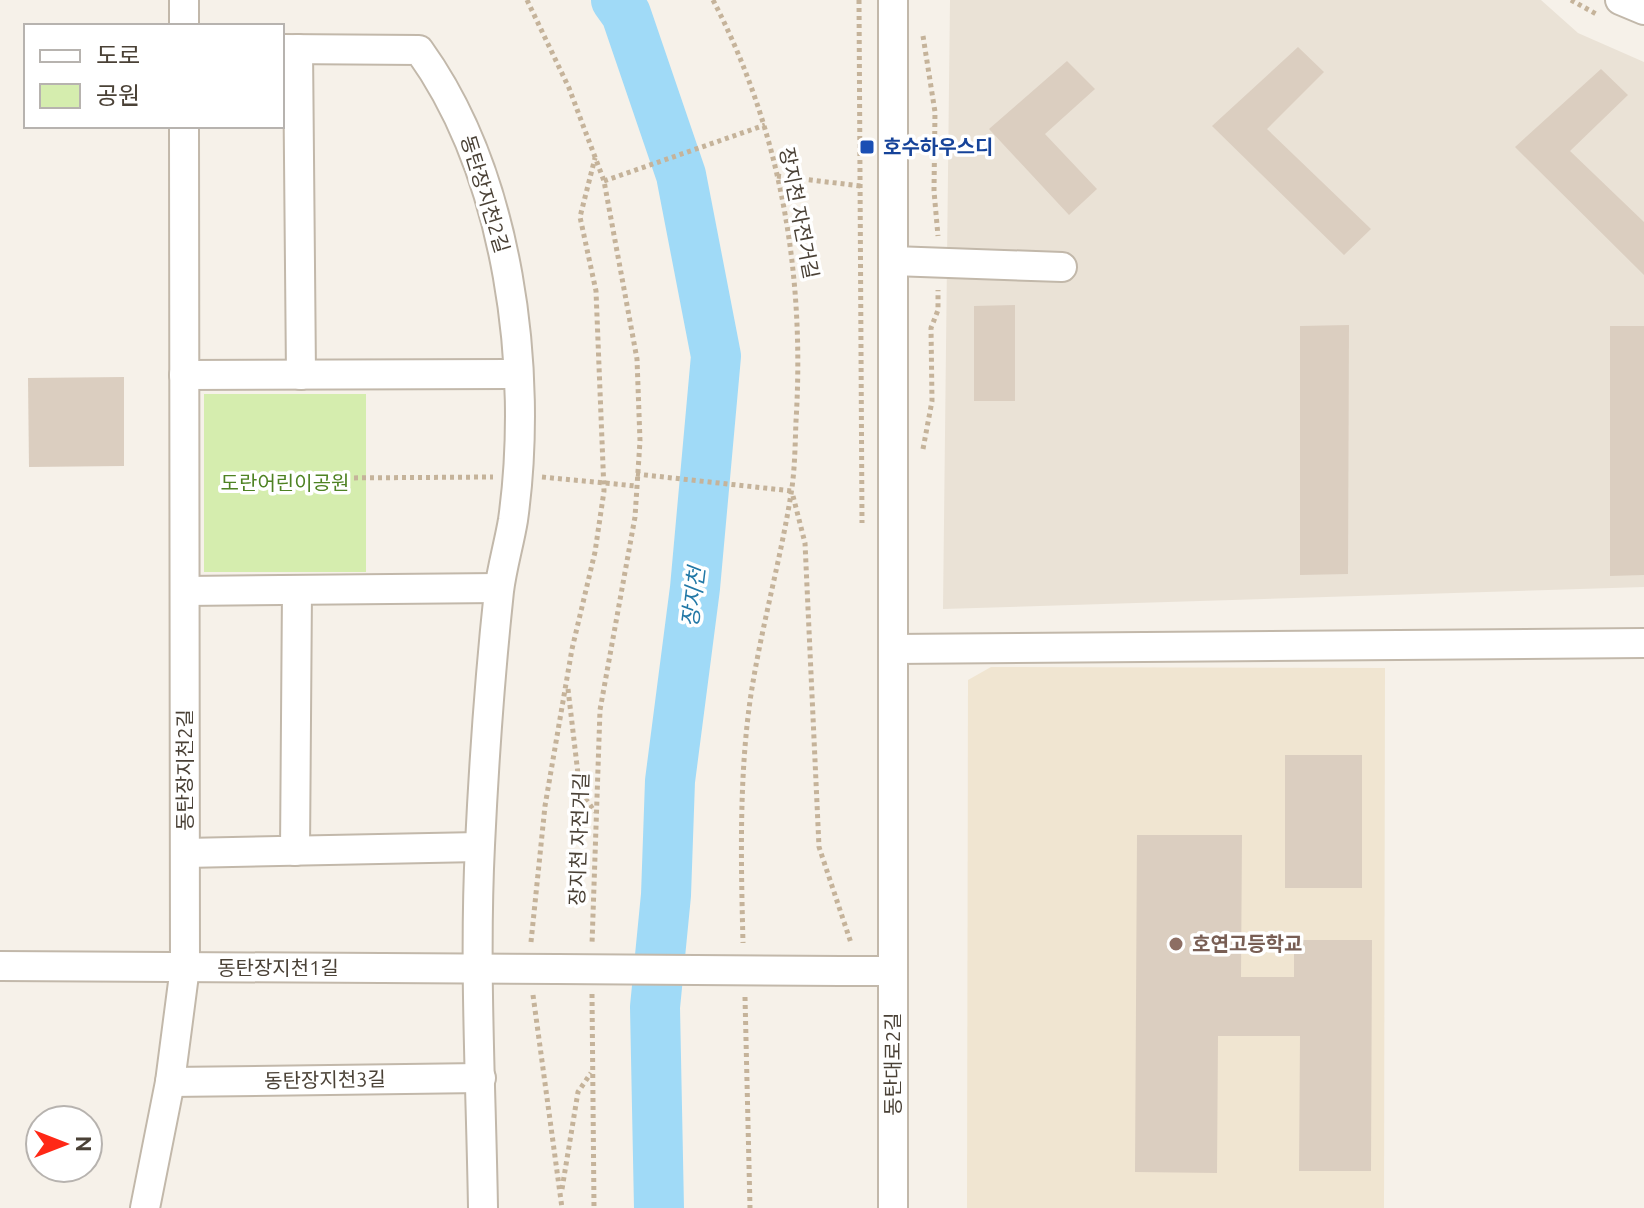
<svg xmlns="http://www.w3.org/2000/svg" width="1644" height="1208" font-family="Ubuntu,'Noto Sans KR',sans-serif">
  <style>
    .residential { fill: #eae2d6 }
    .education { fill: #f0e5d1 }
    .green { fill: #d5edae }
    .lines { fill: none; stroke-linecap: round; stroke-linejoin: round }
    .river { stroke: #a0daf7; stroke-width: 50 }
    .building { fill: #dbcec0 }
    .minor-casing { stroke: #c2b8aa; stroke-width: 32 }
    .path { stroke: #c5b39a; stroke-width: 5; stroke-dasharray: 4 4; stroke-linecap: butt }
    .minor { stroke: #fff; stroke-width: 28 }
    .minor-bridge-casing { stroke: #c2b8aa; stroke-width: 32; stroke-linecap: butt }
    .minor-bridge { stroke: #fff; stroke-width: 28 }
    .transit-dot { fill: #1a4fb4; stroke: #fff; stroke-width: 3 }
    .education-dot { fill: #8d6e63; stroke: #fff; stroke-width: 3 }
    .labels { text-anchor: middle; stroke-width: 7; stroke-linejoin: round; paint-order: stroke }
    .transit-label { font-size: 20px; font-weight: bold; fill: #164399; stroke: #fff; text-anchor: start }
    .street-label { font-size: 20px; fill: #4a4136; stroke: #fff }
    .park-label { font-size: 20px; fill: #4e8223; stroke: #fff }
    .education-label { font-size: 20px; font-weight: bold; fill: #785e54; stroke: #fff; text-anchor: start }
    .water-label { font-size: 22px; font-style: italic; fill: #2278a6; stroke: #fff }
  </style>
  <rect width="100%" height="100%" fill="#f6f1e9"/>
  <path class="residential" d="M950,0H1541L1578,33L1644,62V587L943,609Z"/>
  <path class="education" d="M991,667L1385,668L1384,1208H967L968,680Z"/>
  <rect class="green" x="204" y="394" width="162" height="178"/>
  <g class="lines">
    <path class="river" d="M616,0L626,14L681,175L716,356L695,588L670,781L666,895L655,1007L659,1208"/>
  </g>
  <g class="building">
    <path d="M1298,47L1324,72L1267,129L1371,229L1344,255L1212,126Z"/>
    <path d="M1067,61L1095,89L1045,134L1097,189L1069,215L989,129Z"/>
    <path d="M1601,69L1628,95L1570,151L1644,222V275L1515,147Z"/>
    <path d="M1015,305V401H974V306Z"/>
    <path d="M1349,325L1348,574L1300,575V326Z"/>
    <path d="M1610,326H1644V575L1610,576Z"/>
    <path d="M124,377V466L29,467L28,378Z"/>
    <rect x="1285" y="755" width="77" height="133"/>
    <path d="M1137,835H1242L1241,977H1294V940H1372L1371,1171H1299L1300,1036H1218L1217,1173L1135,1172Z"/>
  </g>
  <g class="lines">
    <g class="minor-casing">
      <g id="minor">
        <path d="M184,0V26"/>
        <path d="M893,0V1208"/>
        <path d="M1620,0L1644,10"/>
        <path d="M282,49L419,50C509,175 534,369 513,520C509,544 502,567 499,591C490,675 484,760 480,845C474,965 481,1087 483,1208"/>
        <path d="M298,49L301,375"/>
        <path d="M893,261L1062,267"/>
        <path d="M184,375L517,374"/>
        <path d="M185,591L499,588"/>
        <path d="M893,649L1644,643"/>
        <path d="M295,851L297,590"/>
        <path d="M185,853L479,847"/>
        <path d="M0,966L557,969"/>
        <path d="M841,971H893"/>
        <path d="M170,1082L481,1078"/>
        <path d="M145,1208L170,1082L185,967L184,126"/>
      </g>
    </g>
    <g class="path">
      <path d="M527,0L569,88L604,181L637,359L640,441L635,517L600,710L592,944"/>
      <path d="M713,0C781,131 805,275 796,421C795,445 795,470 791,494C780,563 760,632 750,701C739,780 741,864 743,943"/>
      <path d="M859,0L862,523"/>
      <path d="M1571,0L1598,15"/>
      <path d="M923,36L935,112L934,191L938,236"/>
      <path d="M777,176L861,186"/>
      <path d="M604,181L765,125"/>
      <path d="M923,449L932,401L931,328L938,310V290"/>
      <path d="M636,474L792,491"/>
      <path d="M542,477L636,486"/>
      <path d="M338,478L493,477"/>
      <path d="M793,496L805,543L819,847L851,943"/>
      <path d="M568,689L580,791L595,812"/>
      <path d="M531,942L545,806L572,649L595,552L604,491L596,291L580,217L595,158"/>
      <path d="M592,994L594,1208"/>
      <path d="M533,995L562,1208"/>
      <path d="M745,997L750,1208"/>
      <path d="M562,1189L578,1092L591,1073"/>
    </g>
    <use href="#minor" class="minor"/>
    <g class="minor-bridge-casing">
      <path id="minor-bridge" d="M557,969L841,971"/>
    </g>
    <use href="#minor-bridge" class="minor-bridge"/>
  </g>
  <rect class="transit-dot" x="859" y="139" width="16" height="16" rx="4"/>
  <circle class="education-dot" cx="1176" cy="944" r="8"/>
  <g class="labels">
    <g class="transit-label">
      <text x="883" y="154">호수하우스디</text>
    </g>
    <g class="street-label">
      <text transform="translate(485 194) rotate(73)" y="7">동탄장지천2길</text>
      <text transform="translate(799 213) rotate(79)" y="7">장지천 자전거길</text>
      <text transform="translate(185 770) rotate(-90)" y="7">동탄장지천2길</text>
      <text transform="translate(579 839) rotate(-88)" y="7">장지천 자전거길</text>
      <text x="278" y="975">동탄장지천1길</text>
      <text transform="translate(893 1064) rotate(-90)" y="7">동탄대로2길</text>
      <text transform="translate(325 1080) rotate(-1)" y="7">동탄장지천3길</text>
    </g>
    <g class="park-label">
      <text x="285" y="490">도란어린이공원</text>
    </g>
    <g class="education-label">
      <text x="1192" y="951">호연고등학교</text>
    </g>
    <g class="water-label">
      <text transform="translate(693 597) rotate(-83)" y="8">장지천</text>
    </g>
  </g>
  <rect x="24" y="24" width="260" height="104" fill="#ffffff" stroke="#b7b3af" stroke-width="2"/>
  <rect x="40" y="50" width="40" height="12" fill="#ffffff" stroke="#b7b3af" stroke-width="2"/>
  <text x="96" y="64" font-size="24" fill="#4a4136">도로</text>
  <rect x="40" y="84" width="40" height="24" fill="#d5edae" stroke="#b7b3af" stroke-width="2"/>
  <text x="96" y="104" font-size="24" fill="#4a4136">공원</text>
  <g transform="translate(64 1144) rotate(90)"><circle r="38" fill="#ffffff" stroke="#b7b3af" stroke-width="2"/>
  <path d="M0-6L14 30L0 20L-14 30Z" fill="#ff2816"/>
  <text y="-12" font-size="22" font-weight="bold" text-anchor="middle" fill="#4a4136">N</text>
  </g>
</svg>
